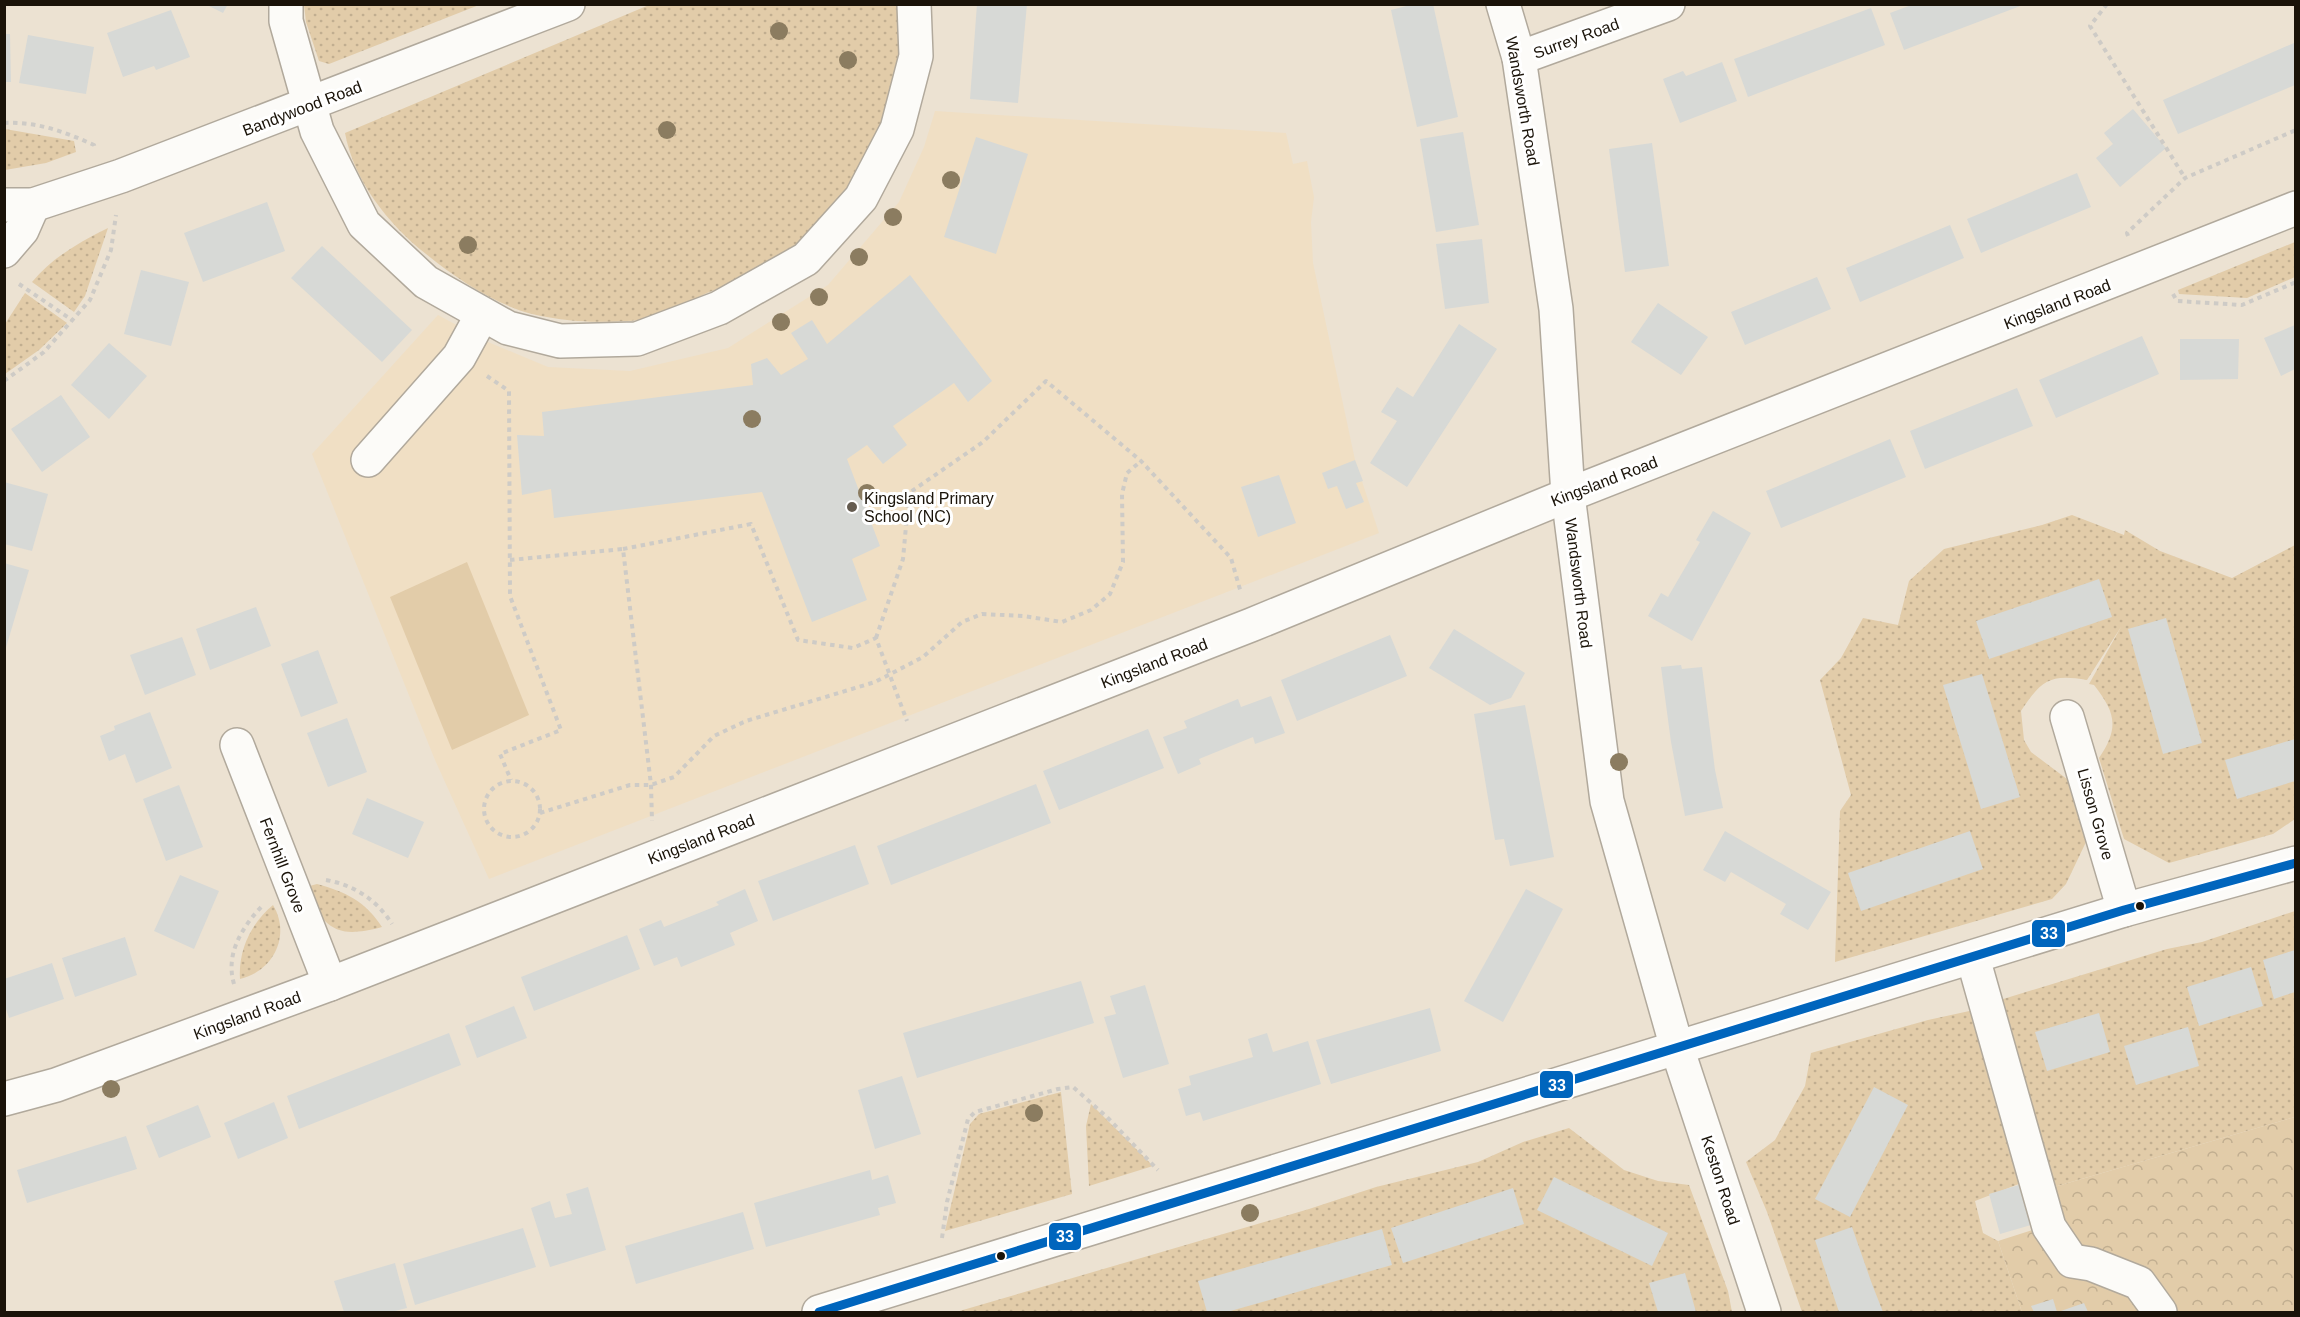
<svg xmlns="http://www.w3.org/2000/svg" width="2300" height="1317" font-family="Helvetica,sans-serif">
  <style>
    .built { fill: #f0dfc4 }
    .grass { fill: url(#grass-dots) }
    .park { fill: url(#park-crowns) }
    .pitch { fill: #e2cca9 }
    .building { fill: #d7d9d6 }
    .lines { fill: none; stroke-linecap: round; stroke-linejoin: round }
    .minor-casing { stroke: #b1a99c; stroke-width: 36 }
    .path { stroke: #cecbc6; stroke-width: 4; stroke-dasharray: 4.5 4.5; stroke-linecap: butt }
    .minor { stroke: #fcfbf8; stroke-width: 33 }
    .bus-1-casing { stroke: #fff; stroke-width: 14 }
    .bus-1 { stroke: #0065bd; stroke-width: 9 }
    .tree { fill: #8b7c60 }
    .poi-dot { fill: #645b4f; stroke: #fff; stroke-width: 2 }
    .bus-dot { fill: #1a1309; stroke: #fff; stroke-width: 2 }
    .labels { text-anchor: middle; stroke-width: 6; stroke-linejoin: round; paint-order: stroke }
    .street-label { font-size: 16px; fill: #1a1309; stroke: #fff }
    .poi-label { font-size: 16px; fill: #1a1309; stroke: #fff; text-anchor: start }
    .line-badge { stroke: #fff; stroke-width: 2 }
    .badge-label { font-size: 16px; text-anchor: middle; font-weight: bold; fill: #fff }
  </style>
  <defs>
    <pattern id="grass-dots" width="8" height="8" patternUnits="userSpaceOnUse" patternTransform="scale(1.5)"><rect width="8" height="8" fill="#e2cca9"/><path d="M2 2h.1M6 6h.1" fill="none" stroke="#c1ae90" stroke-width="1.8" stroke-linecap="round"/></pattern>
    <pattern id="park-crowns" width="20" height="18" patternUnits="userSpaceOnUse" patternTransform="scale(1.5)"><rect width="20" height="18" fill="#e2cca9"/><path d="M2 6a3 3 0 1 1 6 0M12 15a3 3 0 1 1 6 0" fill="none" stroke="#c1ae90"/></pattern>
  </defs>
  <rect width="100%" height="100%" fill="#ece2d2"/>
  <path class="built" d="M935,111L1286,133L1293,164L1307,161L1314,197L1311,222L1313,263L1355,460L1379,533L489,879L435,760L312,454L438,315L488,342L548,367L630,371L728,348L828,285L899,202L924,147Z"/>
  <g class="grass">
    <path d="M304,5V4L479,5L329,64L319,61L306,22Z"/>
    <path d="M649,5H899C906,101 860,199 784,257C775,264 765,274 755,279C740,286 722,286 707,293C694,298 684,309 671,313C631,327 550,324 511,307C480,294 452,275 426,254C388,224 354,181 345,133Z"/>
    <path d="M5,129L74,141L76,152L46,163L5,170Z"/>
    <path d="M108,228L85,296L74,312L32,282C53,257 78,243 108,228Z"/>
    <path d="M2295,242V277L2247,298L2179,294L2178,290Z"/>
    <path d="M25,293L67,323L39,350L5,374V324Z"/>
    <path d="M2072,515L2124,535L2125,530L2160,551L2232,578L2295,545V819L2273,834L2169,863L2124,839L2099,758C2120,727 2115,712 2094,685L2089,684L2121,627L2087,680C2049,673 2041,681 2021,711L2024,740L2031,752L2067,779L2086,842L2066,884L2052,899L1835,962L1840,811L1851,795L1820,680L1841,658L1863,618L1898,625L1909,581L1944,549L2042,525Z"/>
    <path d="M317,884C346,892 365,901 382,927C333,940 326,927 302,888Z"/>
    <path d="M273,905C291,935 274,971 240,979C238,951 251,923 273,905Z"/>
    <path d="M2295,911V1117L2054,1187L2000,1000L2167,949L2202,942Z"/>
    <path d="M1974,1010L2029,1180L1975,1201L1983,1233L1998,1241L2022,1312H1802L1767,1212L1746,1162L1775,1140L1805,1086L1811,1053L1928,1020Z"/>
    <path d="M1061,1092L1072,1194L945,1231L970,1124L979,1114Z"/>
    <path d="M1091,1104L1153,1166L1089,1186L1086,1126Z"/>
    <path d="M1569,1128L1624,1170L1658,1181L1689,1185L1728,1291L1732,1312H956L1309,1209L1376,1187L1478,1162L1523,1142Z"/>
  </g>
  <path class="park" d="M2295,1117V1312H2022L1998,1241L2039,1228L2054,1187Z"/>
  <path class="pitch" d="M467,562L529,715L452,750L390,597Z"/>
  <g class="building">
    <path d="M205,4H228L223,13Z"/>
    <path d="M977,4H1027L1018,103L970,99Z"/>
    <path d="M1414,4H1433L1458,117L1417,127L1391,10Z"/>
    <path d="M1914,4H2023V5L1904,50L1890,13Z"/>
    <path d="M1871,8L1885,45L1748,97L1734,59Z"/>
    <path d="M171,10L190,57L156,70L154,66L123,77L107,33Z"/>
    <path d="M4,34H10L11,82H4Z"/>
    <path d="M28,35L94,47L86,94L19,83Z"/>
    <path d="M2294,43L2295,85L2178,134L2163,100Z"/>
    <path d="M1722,62L1737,101L1680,123L1663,79L1683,71L1686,76Z"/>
    <path d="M2133,109L2166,148L2120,187L2096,158L2113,144L2104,133Z"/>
    <path d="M1463,132L1479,225L1436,232L1420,139Z"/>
    <path d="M976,137L1028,154L996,254L944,237Z"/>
    <path d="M1652,143L1669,266L1625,272L1609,149Z"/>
    <path d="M2077,173L2091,207L1981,253L1967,219Z"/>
    <path d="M267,202L285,251L203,282L184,233Z"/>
    <path d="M1950,225L1964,258L1860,302L1846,268Z"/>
    <path d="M1482,239L1489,303L1445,309L1436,244Z"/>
    <path d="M322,246L412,330L382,362L291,278Z"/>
    <path d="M141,270L189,282L171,346L124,334Z"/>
    <path d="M910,275L992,381L968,402L954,383L893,426L907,445L883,464L867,445L847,459L880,546L852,559L867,600L812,622L762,492L554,518L551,489L522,495L517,435L544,436L542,412L753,385L751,364L767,358L781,375L808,359L791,333L812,320L827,344Z"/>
    <path d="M1817,277L1831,309L1745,345L1731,312Z"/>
    <path d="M1658,303L1708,337L1681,375L1631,342Z"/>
    <path d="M1459,324L1497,349L1407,487L1370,463L1397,421L1381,412L1397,387L1413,397Z"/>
    <path d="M2295,325V369L2281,376L2264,338Z"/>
    <path d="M2142,336L2159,374L2056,418L2039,380Z"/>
    <path d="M2180,339H2239L2238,379L2180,380Z"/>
    <path d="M109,343L147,376L109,419L71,385Z"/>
    <path d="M2017,388L2033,426L1925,469L1910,431Z"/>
    <path d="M61,395L90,437L42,472L11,429Z"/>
    <path d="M1890,439L1906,477L1781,528L1766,491Z"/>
    <path d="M1355,460L1363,481L1356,483L1364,502L1346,509L1337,486L1328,489L1322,473Z"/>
    <path d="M1279,475L1296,523L1258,537L1241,487Z"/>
    <path d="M4,482L48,494L32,551L4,544Z"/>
    <path d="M1713,511L1751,533L1692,641L1648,616L1661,593L1668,597L1700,542L1696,540Z"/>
    <path d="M4,563L29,570L5,651H4Z"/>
    <path d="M2099,579L2112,617L1989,659L1976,621Z"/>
    <path d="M256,607L271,646L210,670L196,629Z"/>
    <path d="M2166,618L2202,743L2163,754L2128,629Z"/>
    <path d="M1454,629L1525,673L1511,698L1490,705L1429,668Z"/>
    <path d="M1390,635L1407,676L1297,721L1281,680Z"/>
    <path d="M182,637L196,675L145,695L130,655Z"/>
    <path d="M318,650L338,703L301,717L281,664Z"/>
    <path d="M1681,665L1682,669L1702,667L1715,770L1723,808L1685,816L1671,742L1661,667Z"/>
    <path d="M1982,674L2020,797L1981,809L1943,685Z"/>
    <path d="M1271,696L1285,733L1255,744L1253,737L1199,759L1201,764L1178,774L1163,737L1187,728L1184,721L1238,699L1241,707Z"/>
    <path d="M1525,705L1554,857L1510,866L1504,839L1495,840L1474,714Z"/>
    <path d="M150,712L172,768L136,783L125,754L109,761L100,736L115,730L114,726Z"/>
    <path d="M347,718L367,772L328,787L307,733Z"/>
    <path d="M1148,729L1164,768L1059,810L1043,771Z"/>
    <path d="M2295,739V781L2237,799L2225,760Z"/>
    <path d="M1036,784L1051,823L891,885L877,846Z"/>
    <path d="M179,785L203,847L166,861L143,799Z"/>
    <path d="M367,798L424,822L408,858L352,834Z"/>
    <path d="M1725,831L1831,892L1808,930L1780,914L1786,904L1731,872L1725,882L1703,870Z"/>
    <path d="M1970,831L1983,869L1861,911L1848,873Z"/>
    <path d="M855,845L869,884L773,921L758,881Z"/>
    <path d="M180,875L219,891L194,949L154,931Z"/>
    <path d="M745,889L758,921L730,933L735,945L681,967L677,957L654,966L639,929L661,920L664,927L719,905L716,902Z"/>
    <path d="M1526,889L1563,909L1503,1022L1464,1001Z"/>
    <path d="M627,935L640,969L534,1011L521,977Z"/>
    <path d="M125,937L137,975L75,997L62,958Z"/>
    <path d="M2295,950V992L2274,999L2263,960Z"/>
    <path d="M52,963L64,999L9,1018L4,1003V979Z"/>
    <path d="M2251,967L2263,1006L2199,1026L2187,987Z"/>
    <path d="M1081,981L1094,1023L917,1078L903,1033Z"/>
    <path d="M1145,985L1169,1064L1123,1078L1104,1017L1116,1014L1110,996Z"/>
    <path d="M514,1006L527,1038L477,1058L465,1026Z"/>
    <path d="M1430,1008L1441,1051L1331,1084L1316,1040Z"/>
    <path d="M2099,1013L2110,1052L2047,1071L2035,1032Z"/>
    <path d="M2188,1027L2199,1066L2136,1085L2124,1046Z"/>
    <path d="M449,1033L461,1065L299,1129L287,1096Z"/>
    <path d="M1267,1033L1273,1052L1308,1041L1321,1084L1203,1121L1200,1112L1186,1116L1178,1089L1191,1085L1189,1076L1253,1057L1248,1039Z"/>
    <path d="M902,1076L921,1134L875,1149L858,1090Z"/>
    <path d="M1874,1087L1908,1105L1850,1217L1815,1199Z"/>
    <path d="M274,1102L288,1138L238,1159L224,1123Z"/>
    <path d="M198,1105L211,1137L159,1158L146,1126Z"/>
    <path d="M126,1136L137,1169L27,1203L17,1170Z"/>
    <path d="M870,1170L872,1180L888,1175L896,1203L878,1208L880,1215L766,1247L754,1203Z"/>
    <path d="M1554,1177L1668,1233L1652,1266L1537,1210Z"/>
    <path d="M2019,1185L2031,1225L2000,1234L1989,1194Z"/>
    <path d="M588,1187L606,1250L550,1267L531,1208L550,1201L555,1218L572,1214L566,1194Z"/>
    <path d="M1513,1188L1524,1224L1403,1263L1391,1228Z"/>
    <path d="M743,1212L754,1249L636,1284L625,1246Z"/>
    <path d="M1852,1227L1872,1284L1883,1312H1839L1815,1240Z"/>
    <path d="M523,1228L536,1267L415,1305L403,1264Z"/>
    <path d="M1382,1229L1392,1265L1227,1312H1207L1198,1281Z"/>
    <path d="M395,1263L407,1308L391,1312H344L334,1281Z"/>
    <path d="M1685,1273L1696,1312H1658L1649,1283Z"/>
    <path d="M2053,1299L2057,1312H2034L2031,1306Z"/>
    <path d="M2084,1303L2088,1312H2058Z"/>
  </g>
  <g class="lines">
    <g class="minor-casing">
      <g id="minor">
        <path d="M286,4V21L317,131L364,224L426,282L508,328L560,341L637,339L719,308L806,259L861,198L897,129L916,56L914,4"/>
        <path d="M1503,4L1519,58L1556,309L1568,495L1607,801L1677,1048L1764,1312"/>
        <path d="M1519,58L1668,4"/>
        <path d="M4,205H33L121,176L568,4"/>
        <path d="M4,251L22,230L33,205"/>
        <path d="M368,460L459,357L482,315"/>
        <path d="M2067,717L2124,910"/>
        <path d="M237,745L330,984"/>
        <path d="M1973,958L2049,1227L2072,1261L2091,1264L2139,1283L2160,1312"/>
        <path d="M4,1099L56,1085L330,984L1251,625L1568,495L2296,208"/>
        <path d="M819,1312L2124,910L2296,863"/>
      </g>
    </g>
    <g class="path">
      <path d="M2107,4L2090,26L2185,178"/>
      <path d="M4,123C36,121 65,132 94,145L95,150"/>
      <path d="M2128,236L2127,233L2185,178L2296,130"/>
      <path d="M19,284L72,320"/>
      <path d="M2173,294L2177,301L2242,305L2296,282"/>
      <path d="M487,376L509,391L510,596L561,730L500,754L511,780"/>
      <path d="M4,381L44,352L90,300L111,250L116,215"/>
      <path d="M623,549L751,524L798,640L853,648L876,638L907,721"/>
      <path d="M510,560L623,549L651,785L652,821"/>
      <path d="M876,638L903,559L909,493L983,442L1046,381L1141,461L1231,558L1241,593"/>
      <circle cx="512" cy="809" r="28"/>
      <path d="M540,813L630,785H651L674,777L714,736L746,721L875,682L923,657L962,622L982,614L1023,616L1062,622L1091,610L1110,594L1123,562L1122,494L1127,473L1141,461"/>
      <path d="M326,880C354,885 377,900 392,924"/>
      <path d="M234,984C225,954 242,927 263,905"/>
      <path d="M942,1238L947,1202L968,1119L975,1112L1058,1089L1073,1087L1107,1117L1158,1170"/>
    </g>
    <use href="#minor" class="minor"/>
    <g class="bus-1-casing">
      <path id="bus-1" d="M819,1312L2124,910L2296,863"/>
    </g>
    <use href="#bus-1" class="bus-1"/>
  </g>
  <g class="tree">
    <circle cx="779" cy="31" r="9"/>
    <circle cx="848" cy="60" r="9"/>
    <circle cx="667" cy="130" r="9"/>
    <circle cx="951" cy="180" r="9"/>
    <circle cx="893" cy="217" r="9"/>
    <circle cx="468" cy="245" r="9"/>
    <circle cx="859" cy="257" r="9"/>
    <circle cx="819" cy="297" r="9"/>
    <circle cx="781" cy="322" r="9"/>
    <circle cx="752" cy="419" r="9"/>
    <circle cx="867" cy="493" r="9"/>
    <circle cx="1619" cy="762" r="9"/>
    <circle cx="111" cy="1089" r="9"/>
    <circle cx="1034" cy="1113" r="9"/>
    <circle cx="1250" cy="1213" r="9"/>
  </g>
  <circle class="poi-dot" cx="852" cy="507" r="6"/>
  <g class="bus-dot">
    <circle cx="2140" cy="906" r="5"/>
    <circle cx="1001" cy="1256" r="5"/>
  </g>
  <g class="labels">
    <g class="street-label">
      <text transform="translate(1576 38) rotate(-20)" y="6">Surrey Road</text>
      <text transform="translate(1523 101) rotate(80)" y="6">Wandsworth Road</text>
      <text transform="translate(302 108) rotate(-21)" y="6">Bandywood Road</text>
      <text transform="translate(2057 304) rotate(-21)" y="6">Kingsland Road</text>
      <text transform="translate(1604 481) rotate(-21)" y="6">Kingsland Road</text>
      <text transform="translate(1579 583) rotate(83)" y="6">Wandsworth Road</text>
      <text transform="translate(1154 663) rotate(-21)" y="6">Kingsland Road</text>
      <text transform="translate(2096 814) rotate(74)" y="6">Lisson Grove</text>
      <text transform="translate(701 839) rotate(-21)" y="6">Kingsland Road</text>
      <text transform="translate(283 865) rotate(69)" y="6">Fernhill Grove</text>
      <text transform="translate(247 1015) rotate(-20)" y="6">Kingsland Road</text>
      <text transform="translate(1721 1180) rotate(72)" y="6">Keston Road</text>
    </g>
    <g class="poi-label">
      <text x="864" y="504">Kingsland Primary<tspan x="864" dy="18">School (NC)</tspan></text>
    </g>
  </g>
  <g class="line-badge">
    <rect x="2031" y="919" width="35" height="29" rx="6" fill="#0065bd"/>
    <rect x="1539" y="1070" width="35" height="29" rx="6" fill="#0065bd"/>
    <rect x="1048" y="1222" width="34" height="29" rx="6" fill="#0065bd"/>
  </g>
  <g class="badge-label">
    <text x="2049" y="939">33</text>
    <text x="1557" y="1091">33</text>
    <text x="1065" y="1242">33</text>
  </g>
  <rect width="2300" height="1317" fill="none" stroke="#1a1309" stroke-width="12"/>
</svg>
